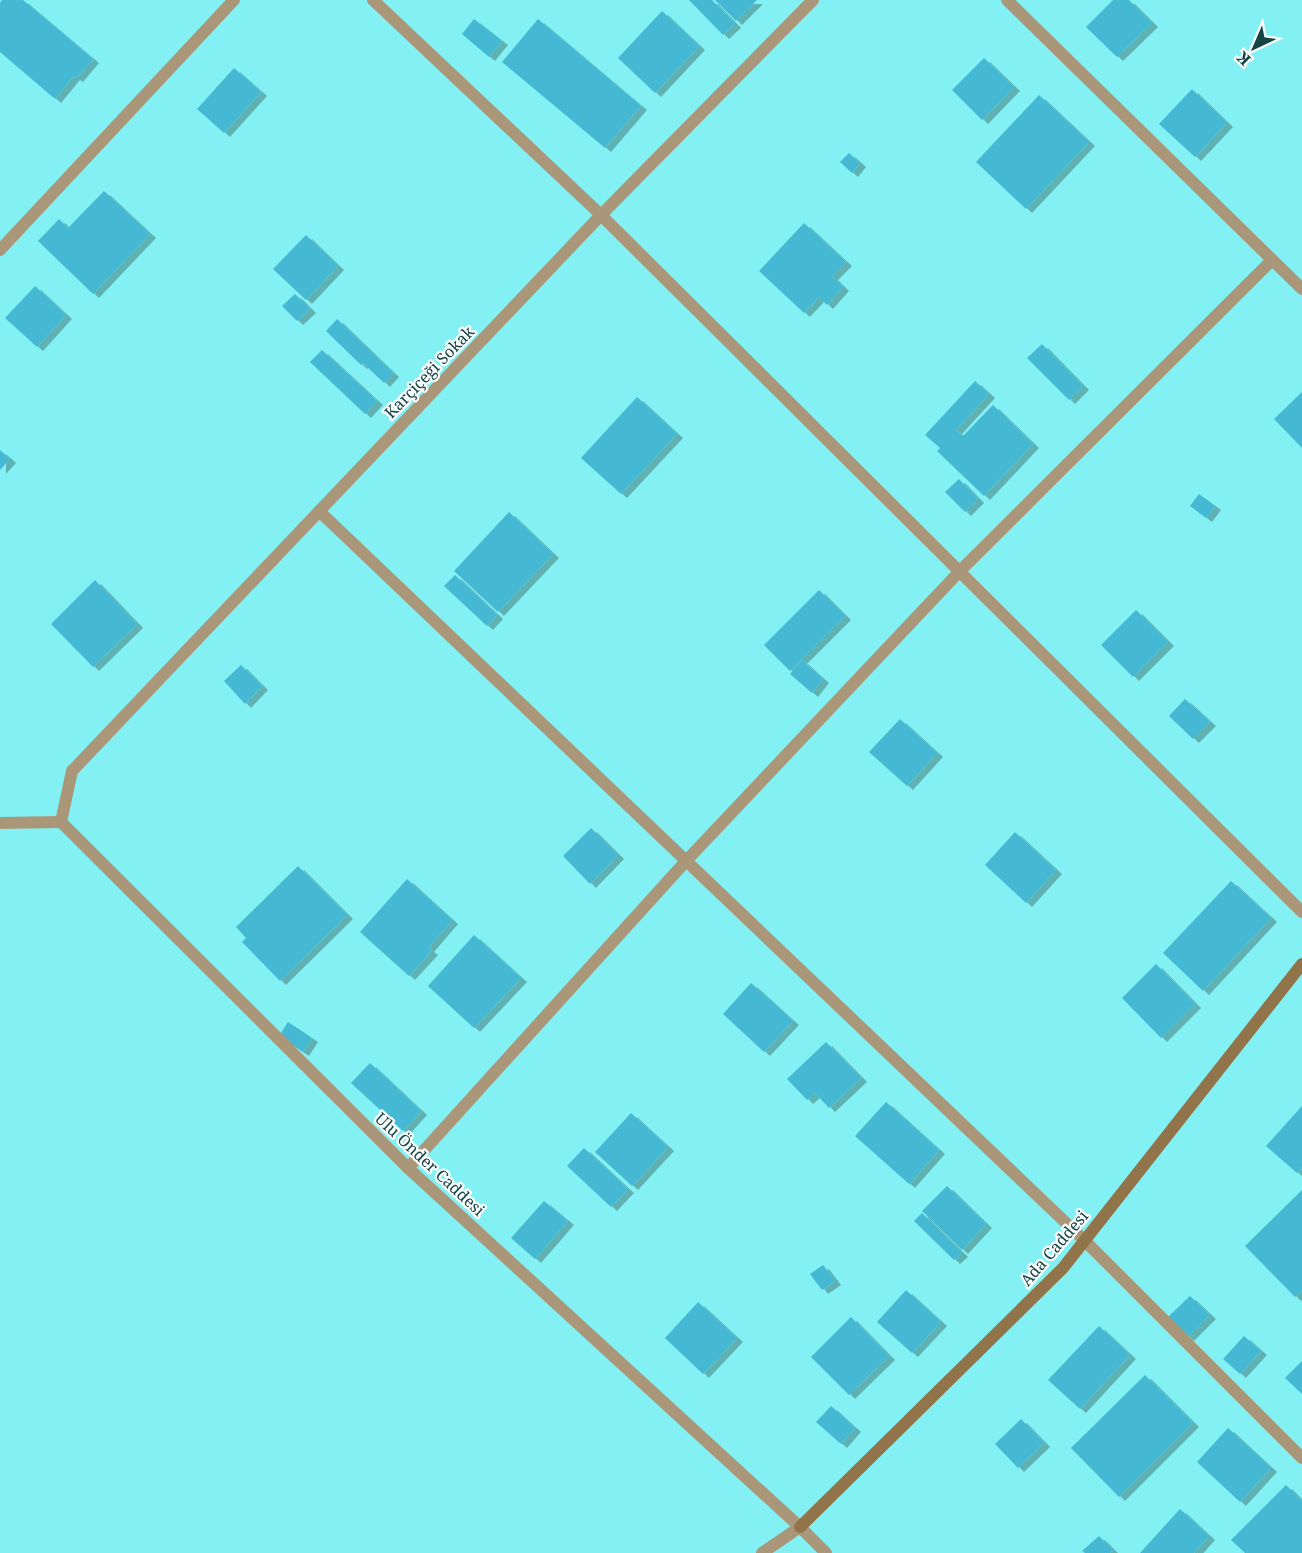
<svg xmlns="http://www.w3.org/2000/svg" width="1302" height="1553" font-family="'Noto Serif',serif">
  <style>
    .building { fill: #45b8d3; filter: url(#shadow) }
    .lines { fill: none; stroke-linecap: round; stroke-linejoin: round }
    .street { stroke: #aa977a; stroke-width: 12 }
    .secondary { stroke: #917449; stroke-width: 12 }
    .labels { text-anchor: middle; stroke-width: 4.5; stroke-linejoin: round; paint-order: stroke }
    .street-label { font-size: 16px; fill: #144546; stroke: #fdfdfd }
  </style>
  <defs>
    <filter id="shadow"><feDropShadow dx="6" dy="4" stdDeviation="0" flood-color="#0004"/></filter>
  </defs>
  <rect width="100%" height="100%" fill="#83f1f3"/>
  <g class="building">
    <path d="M2,0H23L93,59L77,78L74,76L55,99L0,52V3Z"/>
    <path d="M689,0H712L735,24L723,35Z"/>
    <path d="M715,0H757L736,21Z"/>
    <path d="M1113,0H1129L1152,23L1117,57L1086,27Z"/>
    <path d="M662,11L699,46L655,93L618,58Z"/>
    <path d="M474,19L502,41L489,57L462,34Z"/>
    <path d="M538,19L641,106L605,148L502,62Z"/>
    <path d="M984,58L1014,87L982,120L952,90Z"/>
    <path d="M234,68L261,92L224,133L197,109Z"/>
    <path d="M1192,89L1227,123L1195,157L1159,124Z"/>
    <path d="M1039,95L1089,142L1026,209L976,162Z"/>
    <path d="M849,153L860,163L852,173L840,162Z"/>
    <path d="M104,191L150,234L93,294L38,241L59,219L68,228Z"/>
    <path d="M804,223L846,262L832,276L843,287L827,305L819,297L804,313L759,271Z"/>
    <path d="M306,235L338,266L306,300L273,269Z"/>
    <path d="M35,286L66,315L37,347L5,318Z"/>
    <path d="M295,294L310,309L297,321L282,306Z"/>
    <path d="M337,319L393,373L384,383L363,363L361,365L326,331Z"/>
    <path d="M1042,344L1083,386L1069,400L1027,358Z"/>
    <path d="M322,350L377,401L365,414L310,362Z"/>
    <path d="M975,381L989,394L956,430L963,436L993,405L1033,444L984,496L937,451L940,448L925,435Z"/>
    <path d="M1302,392V448L1274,419Z"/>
    <path d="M637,397L677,434L621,494L581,458Z"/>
    <path d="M0,450L10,459L0,470Z"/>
    <path d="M959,479L978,499L965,512L945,492Z"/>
    <path d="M1199,494L1215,506L1206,518L1190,506Z"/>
    <path d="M509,512L553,554L498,612L454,571Z"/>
    <path d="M455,575L497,615L487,626L444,586Z"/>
    <path d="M95,580L137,624L93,667L51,624Z"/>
    <path d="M819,590L845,616L790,671L764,645Z"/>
    <path d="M1136,610L1168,642L1133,677L1101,645Z"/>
    <path d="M802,660L823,679L812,693L790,674Z"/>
    <path d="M241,665L262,686L245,704L224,681Z"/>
    <path d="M1185,699L1210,722L1193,739L1169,716Z"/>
    <path d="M900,719L937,753L907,786L869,752Z"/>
    <path d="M591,828L618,855L590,884L563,856Z"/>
    <path d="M1015,832L1056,870L1026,903L985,865Z"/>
    <path d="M298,866L347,915L280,981L242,942L246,938L236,927Z"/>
    <path d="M407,879L452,920L428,948L432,951L409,976L360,932Z"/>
    <path d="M1231,881L1271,918L1203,991L1163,953Z"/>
    <path d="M474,935L521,978L474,1028L428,986Z"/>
    <path d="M1156,964L1195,1004L1161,1038L1122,998Z"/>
    <path d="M751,983L793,1021L764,1052L723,1014Z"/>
    <path d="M288,1022L312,1038L303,1052L279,1036Z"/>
    <path d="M826,1042L861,1078L829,1108L815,1093L807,1100L787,1079Z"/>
    <path d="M370,1063L421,1111L403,1131L351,1083Z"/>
    <path d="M886,1102L939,1150L909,1184L855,1136Z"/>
    <path d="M1302,1106V1167L1297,1173L1266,1146Z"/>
    <path d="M631,1113L668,1147L632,1186L595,1152Z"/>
    <path d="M584,1148L628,1189L611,1207L567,1166Z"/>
    <path d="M947,1186L986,1224L962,1250L922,1211Z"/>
    <path d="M1302,1190V1290L1295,1297L1245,1246Z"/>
    <path d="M544,1201L568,1221L535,1259L511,1238Z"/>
    <path d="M922,1213L962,1253L954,1260L914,1221Z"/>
    <path d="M823,1265L835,1281L822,1290L810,1274Z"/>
    <path d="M906,1290L941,1322L912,1353L877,1322Z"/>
    <path d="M1190,1296L1210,1315L1188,1337L1168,1317Z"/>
    <path d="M698,1302L737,1338L703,1374L665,1338Z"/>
    <path d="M851,1317L889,1356L849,1395L811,1357Z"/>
    <path d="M1099,1326L1130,1355L1080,1409L1048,1380Z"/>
    <path d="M1244,1336L1261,1351L1240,1374L1223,1359Z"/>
    <path d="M1302,1361V1394L1285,1378Z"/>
    <path d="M1145,1375L1193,1423L1119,1497L1071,1448Z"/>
    <path d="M831,1406L855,1428L841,1444L816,1422Z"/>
    <path d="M1021,1419L1044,1443L1018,1468L995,1444Z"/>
    <path d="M1228,1428L1271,1468L1240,1502L1197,1462Z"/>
    <path d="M1286,1485L1302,1501V1553H1245L1231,1540Z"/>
    <path d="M1180,1509L1209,1536L1194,1553H1140Z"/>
    <path d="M1099,1536L1113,1550L1110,1553H1085L1082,1551Z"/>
  </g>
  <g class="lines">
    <g class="street">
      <path d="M373,0L601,215L1302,912"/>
      <path d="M813,0L601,215L72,771L61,822L408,1168L800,1527L826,1553"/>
      <path d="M1007,0L1302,289"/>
      <path d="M0,250L234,0"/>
      <path d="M319,511L1085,1241L1302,1458"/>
      <path d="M0,823L61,822"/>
      <path d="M408,1168L686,861L959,572L1272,260"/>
      <path d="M762,1553L800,1527"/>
    </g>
    <path class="secondary" d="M800,1527L1063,1268L1302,964"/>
  </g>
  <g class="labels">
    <g class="street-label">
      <text transform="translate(429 372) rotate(-46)" y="6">Karçiçeği Sokak</text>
      <text transform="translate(430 1164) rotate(43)" y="6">Ulu Önder Caddesi</text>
      <text transform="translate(1054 1248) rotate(-49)" y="6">Ada Caddesi</text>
    </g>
  </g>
  <g transform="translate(1254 48) rotate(224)" stroke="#fdfdfd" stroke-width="4.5" paint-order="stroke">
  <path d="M0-4.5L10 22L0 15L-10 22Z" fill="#144546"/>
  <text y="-9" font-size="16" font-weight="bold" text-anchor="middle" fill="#144546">K</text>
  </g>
</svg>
